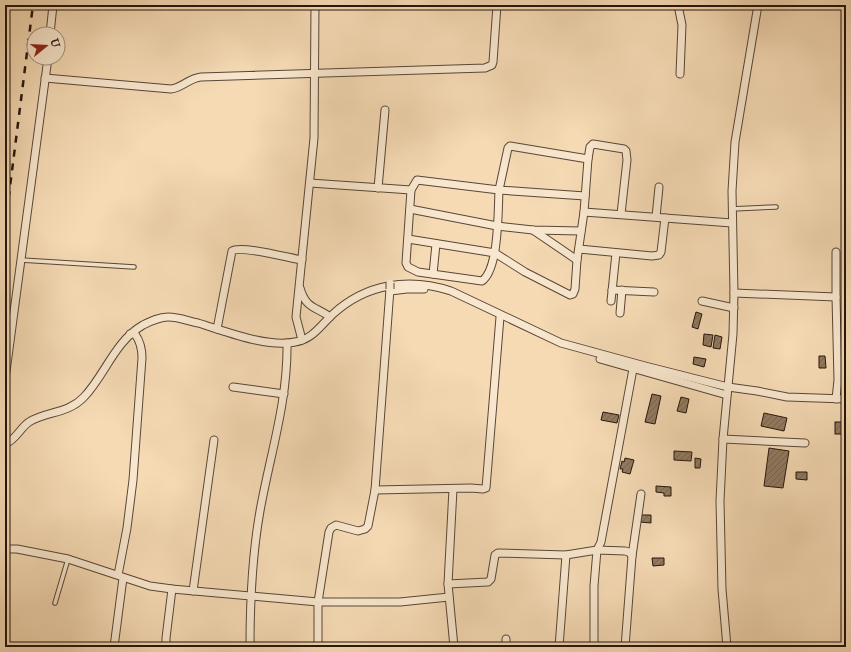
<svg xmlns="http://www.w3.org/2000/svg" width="851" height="652" font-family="'IM FELL Great Primer',serif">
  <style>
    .building { fill: url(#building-hatch); stroke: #25150c }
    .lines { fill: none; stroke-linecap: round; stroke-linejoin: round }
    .lane-casing { stroke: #594636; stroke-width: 5.5 }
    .street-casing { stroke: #594636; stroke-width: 9 }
    .lane { stroke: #f8e7ce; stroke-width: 3.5 }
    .street { stroke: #f8e7ce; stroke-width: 7 }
    .rail { stroke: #25150c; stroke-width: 2.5; stroke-dasharray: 7 7; stroke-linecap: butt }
    .street-bridge-casing { stroke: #594636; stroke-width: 9; stroke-linecap: butt }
    .street-bridge { stroke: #f8e7ce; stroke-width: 7 }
  </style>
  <defs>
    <pattern id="building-hatch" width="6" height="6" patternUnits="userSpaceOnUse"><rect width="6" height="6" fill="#917b63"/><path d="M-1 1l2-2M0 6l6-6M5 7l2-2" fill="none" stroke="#766450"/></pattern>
  </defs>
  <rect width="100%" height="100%" fill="#f5dab4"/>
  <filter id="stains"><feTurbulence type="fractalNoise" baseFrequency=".005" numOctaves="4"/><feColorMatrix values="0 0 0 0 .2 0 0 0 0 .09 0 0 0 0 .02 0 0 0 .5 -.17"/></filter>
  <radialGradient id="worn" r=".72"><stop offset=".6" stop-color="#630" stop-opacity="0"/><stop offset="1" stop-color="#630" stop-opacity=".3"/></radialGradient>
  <g class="building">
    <path d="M696,312L702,314L698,329L692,327Z"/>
    <path d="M704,334L713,335L711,347L703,345Z"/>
    <path d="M715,335L722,337L720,349L713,348Z"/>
    <path d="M819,356H825L826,368H819Z"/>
    <path d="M694,357L706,359L704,367L693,364Z"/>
    <path d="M652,394L661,396L655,424L645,422Z"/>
    <path d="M681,397L689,399L686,413L677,411Z"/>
    <path d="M603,412L619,415L617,423L601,420Z"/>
    <path d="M764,413L787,418L784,431L761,426Z"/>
    <rect x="835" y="422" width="11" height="12"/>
    <path d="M769,448L789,451L783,488L764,486Z"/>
    <path d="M674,451L692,452L691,461L674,460Z"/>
    <path d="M625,458L634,460L630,474L622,472L623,469H620L622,461L624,462Z"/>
    <path d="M695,458L701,459L700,468H695Z"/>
    <path d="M796,472H807V480L796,479Z"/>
    <path d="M656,486L671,487V496H664V493L656,492Z"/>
    <path d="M640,515H651V523L640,522Z"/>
    <path d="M652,558H664V565L653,566Z"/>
  </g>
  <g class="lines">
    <g class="lane-casing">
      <g id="lane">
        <path d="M731,209L776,207"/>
        <path d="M21,260L134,267"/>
        <path d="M55,603L68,559"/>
      </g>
    </g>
    <g class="street-casing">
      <g id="street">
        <path d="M678,5L682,25L680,74"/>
        <path d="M50,34L53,5"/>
        <path d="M45,78L171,89C182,88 189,78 201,77L485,68L492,65L493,62L497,5"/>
        <path d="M417,180L499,190C498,211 499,269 482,281L418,272L408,267L406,263L411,190Z"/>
        <path d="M310,183L411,190"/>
        <path d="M378,188L385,110"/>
        <path d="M585,196L499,190L508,148L510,146L588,159"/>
        <path d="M410,209L497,226L533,230L581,231"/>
        <path d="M584,212L732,223"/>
        <path d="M656,217L659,187"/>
        <path d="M533,230L577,260"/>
        <path d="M408,239L495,253L525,272L570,295L573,294L575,289L577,260L584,212L588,159L590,147L593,144L624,149L626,151L627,160L621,214"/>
        <path d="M579,249L652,256L659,255L661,252L665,218"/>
        <path d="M433,274L436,244"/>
        <path d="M300,288C306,309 315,306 330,317"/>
        <path d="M612,290L654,292"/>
        <path d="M390,291L407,289H424"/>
        <path d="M734,293L836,297"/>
        <path d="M611,301L616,253"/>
        <path d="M702,301L734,308"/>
        <path d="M620,313L622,290"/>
        <path d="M217,329L232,251C241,245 289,258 302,260"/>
        <path d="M302,340L296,317L314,138L315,5"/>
        <path d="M600,359L727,395"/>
        <path d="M5,379L48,58"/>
        <path d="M233,387L284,394"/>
        <path d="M836,399L838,380L836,297V252"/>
        <path d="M723,439L805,443"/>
        <path d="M5,444C16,440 20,428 29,422C47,411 68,414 84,397C105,375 115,341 143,325C151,321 159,317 168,317C179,317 188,321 198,323C225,331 267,348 295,342C313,339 320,326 333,314C366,284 408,277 451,291L561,343L645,366L728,387L757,391L787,397L846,399"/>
        <path d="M453,489L448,584L454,647"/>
        <path d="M375,490L471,488L483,489L486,488L500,317"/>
        <path d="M5,549H17L68,559L150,586L172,589L318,602H400L449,597"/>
        <path d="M632,556L641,494"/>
        <path d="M118,575L127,528L133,480L142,358C142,349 140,341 135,334H130"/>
        <path d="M448,584L488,582L491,579L495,555L498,553L566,555L597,550L601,542L633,369"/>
        <path d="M193,591L214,440"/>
        <path d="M114,647L123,578"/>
        <path d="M166,647V638L172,589"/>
        <path d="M250,647C250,601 252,556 260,511C270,455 288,401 287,343"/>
        <path d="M318,647V602L329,532L331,528L336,525L358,531L365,529L368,526L375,490L390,289"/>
        <path d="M506,647V639"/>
        <path d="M559,647L566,555"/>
        <path d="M594,647V586L597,550L625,551L629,552L632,556L625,647"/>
        <path d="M727,647L722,589L720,501L723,439L733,334L734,293L732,191L735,142L758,5"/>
      </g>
    </g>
    <use href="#lane" class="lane"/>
    <use href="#street" class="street"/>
    <path class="rail" d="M5,226L33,5"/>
    <g class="street-bridge-casing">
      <path id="street-bridge" d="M390,283V289"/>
    </g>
    <use href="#street-bridge" class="street-bridge"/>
  </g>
  <rect width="851" height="652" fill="none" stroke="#f5dab4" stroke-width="20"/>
  <rect x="6" y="6" width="839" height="640" fill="none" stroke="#25150c" stroke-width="2"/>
  <rect x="10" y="10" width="831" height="632" fill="none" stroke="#25150c"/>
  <g transform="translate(46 46) rotate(72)"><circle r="19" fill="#f8e7ce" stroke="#a49380"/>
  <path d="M0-3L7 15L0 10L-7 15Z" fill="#8f2418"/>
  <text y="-6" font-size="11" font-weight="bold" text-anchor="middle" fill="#25150c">U</text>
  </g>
  <rect width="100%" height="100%" filter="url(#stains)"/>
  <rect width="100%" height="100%" fill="url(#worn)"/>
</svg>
